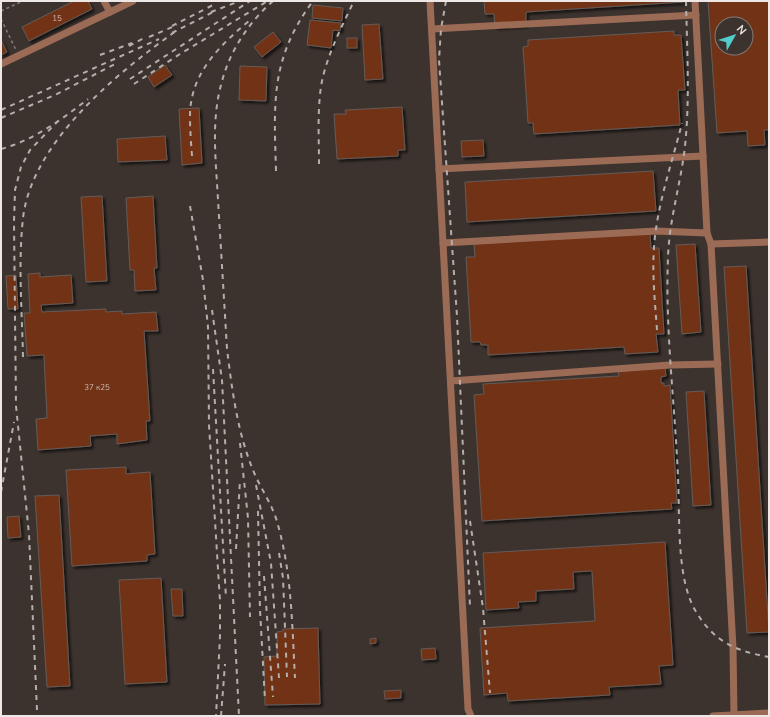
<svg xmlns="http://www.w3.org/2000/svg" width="770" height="717" font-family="'Nunito Sans',sans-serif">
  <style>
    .building { fill: #713316; stroke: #655b57; fill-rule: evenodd; filter: url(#shadow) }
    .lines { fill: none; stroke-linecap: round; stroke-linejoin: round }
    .path { stroke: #857d7a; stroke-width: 1.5; stroke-dasharray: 3 3; stroke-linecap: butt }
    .minor { stroke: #9c6b56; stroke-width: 7 }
    .rail { stroke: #b5aeab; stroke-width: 2; stroke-dasharray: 5 5; stroke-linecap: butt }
    .labels { text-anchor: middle; stroke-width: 3; stroke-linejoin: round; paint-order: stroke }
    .number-label { font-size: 8px; fill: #cebab1 }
  </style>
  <defs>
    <filter id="shadow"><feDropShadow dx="2.5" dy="2.5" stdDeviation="1" flood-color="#0009"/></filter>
  </defs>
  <rect width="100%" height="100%" fill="#3c332f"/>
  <g class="building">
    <path d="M74,1H88L92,9L29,41L22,27Z"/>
    <path d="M484,1H683V2L526,12V25L495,27L494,14H485Z"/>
    <path d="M708,1H769V130H764L765,145L748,146L747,131L717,133ZM722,24H746V48H722Z"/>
    <path d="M313,5L343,8L342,21L312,18Z"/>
    <path d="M310,20L341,23L340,31L333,30L331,48L307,45Z"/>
    <path d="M379,24L383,79L365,80L362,25Z"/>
    <path d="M674,31V35H681L685,90H678L680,125L534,134L533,123H528L523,47L528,46V40Z"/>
    <path d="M273,32L281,42L262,57L254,47Z"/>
    <rect x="347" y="38" width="10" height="10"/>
    <path d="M1,40L7,52L1,55Z"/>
    <path d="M165,65L172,75L154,87L148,77Z"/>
    <path d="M240,66L267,67L266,101L239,100Z"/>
    <path d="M402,107L405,150H398V156L337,159L334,114H346L345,110Z"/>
    <path d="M199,108L202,163L182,165L179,109Z"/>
    <path d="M165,136L167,160L118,162L117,139Z"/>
    <path d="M483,140L484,156L462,157L461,141Z"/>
    <path d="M653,171L656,211L467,222L465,182Z"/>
    <path d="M102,196L107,281L86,282L81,197Z"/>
    <path d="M153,196L157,268H154L156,290L135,291L134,270H130L126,198Z"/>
    <path d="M650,233L651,248H659L664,334H656L658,352L625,354L624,347L488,355V345H481L480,342H471L466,257H475L474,244Z"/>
    <path d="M695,244L701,332L682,334L676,245Z"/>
    <path d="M746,266L769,632L747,633L724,267Z"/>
    <path d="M40,273V277L71,275L73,303L41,305L42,312L106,309V312L122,311V314L156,312L158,331H144L150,421H146L147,440L117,444V434L90,436L91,446L38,450L36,419L47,418L44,355L27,356L24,313H30L28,274Z"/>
    <path d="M16,275L18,309H8L6,276Z"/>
    <path d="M665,367L666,376L661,377V383H664V386L670,385L677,503H671L672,509L482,521L474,395L484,394L483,384L619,376L618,370Z"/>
    <path d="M704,391L711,505L693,506L686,392Z"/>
    <path d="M126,467V474L150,472L155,554L147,555V561L72,566L66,470Z"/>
    <path d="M59,495L70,686L47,687L35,496Z"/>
    <path d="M19,516L21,537L8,538L7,517Z"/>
    <path d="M665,542L673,665L659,666L661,684L609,687L610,695L508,701L507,693L484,695L480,628L595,621L592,571L573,572L574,589L536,591V601L518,602L519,608L486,610L483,553Z"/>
    <path d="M161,578L167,682L125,684L119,580Z"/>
    <path d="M171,589H182L183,616H173Z"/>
    <path d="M318,628L320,704L265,705L264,657L277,656V632L283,631V629Z"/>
    <path d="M376,638V643L370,644V639Z"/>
    <path d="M435,648L436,659L422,660L421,649Z"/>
    <path d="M401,690V698L385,699L384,691Z"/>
  </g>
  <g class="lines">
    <g class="path">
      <path d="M1,11L23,1"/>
      <path d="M1,19L16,50"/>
    </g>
    <g class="minor">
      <path d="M104,1L110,12L133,1"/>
      <path d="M430,1L468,709L471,716"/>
      <path d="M695,1L707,233L711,244L733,648L734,716"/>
      <path d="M432,29L696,15"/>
      <path d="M1,64L110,12"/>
      <path d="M439,169L703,156"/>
      <path d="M443,243L656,231L707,233"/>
      <path d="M711,244L769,242"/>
      <path d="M451,381L670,365L718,364"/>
      <path d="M713,716L769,713"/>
    </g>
    <g class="rail">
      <path d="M273,1C248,23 229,52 221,85C211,122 216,162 218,200C221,249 224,299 227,349C232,389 237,431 253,470C260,488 273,505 278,525C292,575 292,626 295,678"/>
      <path d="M446,1L441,29L439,60L457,316L470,607"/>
      <path d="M686,1C687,49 690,99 685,146C681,183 669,220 668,258C665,331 675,404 678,477C680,515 676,577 695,610C713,641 735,651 769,657"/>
      <path d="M211,12L240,1"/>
      <path d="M172,26L213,5"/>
      <path d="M172,33L215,11"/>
      <path d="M149,37L177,25"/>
      <path d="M129,46L144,38"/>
      <path d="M100,55L132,43"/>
      <path d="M130,79L250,1"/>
      <path d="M134,84L180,54L266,2"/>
      <path d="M1,110L159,39"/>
      <path d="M1,118L55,95L115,64"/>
      <path d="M1,149C34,140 61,120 88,99"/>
      <path d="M192,156C191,143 190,130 190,116C190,74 219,46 249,21"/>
      <path d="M319,164C319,137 317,107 322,81C328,53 342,26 354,1"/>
      <path d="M276,171C274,103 270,59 313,1"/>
      <path d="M190,206L203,280L208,327L209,425L220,601V636L216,716"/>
      <path d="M212,310L222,380L239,716"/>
      <path d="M657,330C655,302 652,275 654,247C657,205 672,163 682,123"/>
      <path d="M23,357C22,311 18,264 23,218C32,142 117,73 176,31"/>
      <path d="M213,369L226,598"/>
      <path d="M240,443L248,518L250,617"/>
      <path d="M256,485L271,563L279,678"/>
      <path d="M1,492L14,422"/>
      <path d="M258,511L260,610L265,700"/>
      <path d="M470,521L483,608L490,693"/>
      <path d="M236,549L240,480"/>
      <path d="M279,553L283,578L287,677"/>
      <path d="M264,576L273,697"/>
      <path d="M37,710L29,534L16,406L14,222L15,190L21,167L30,150L58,121"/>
      <path d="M221,716L225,664"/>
    </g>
  </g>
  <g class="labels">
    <g class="number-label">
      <text x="57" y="21">15</text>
      <text x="97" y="390">37 к25</text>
    </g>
  </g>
  <rect width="770" height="717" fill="none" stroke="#ede7e5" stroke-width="4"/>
  <g transform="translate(734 36) rotate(51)"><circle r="19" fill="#3c332f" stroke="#837b78"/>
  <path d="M0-3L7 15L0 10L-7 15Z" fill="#52cdcb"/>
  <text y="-6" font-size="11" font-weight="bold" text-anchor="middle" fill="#ede7e5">N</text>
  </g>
</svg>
